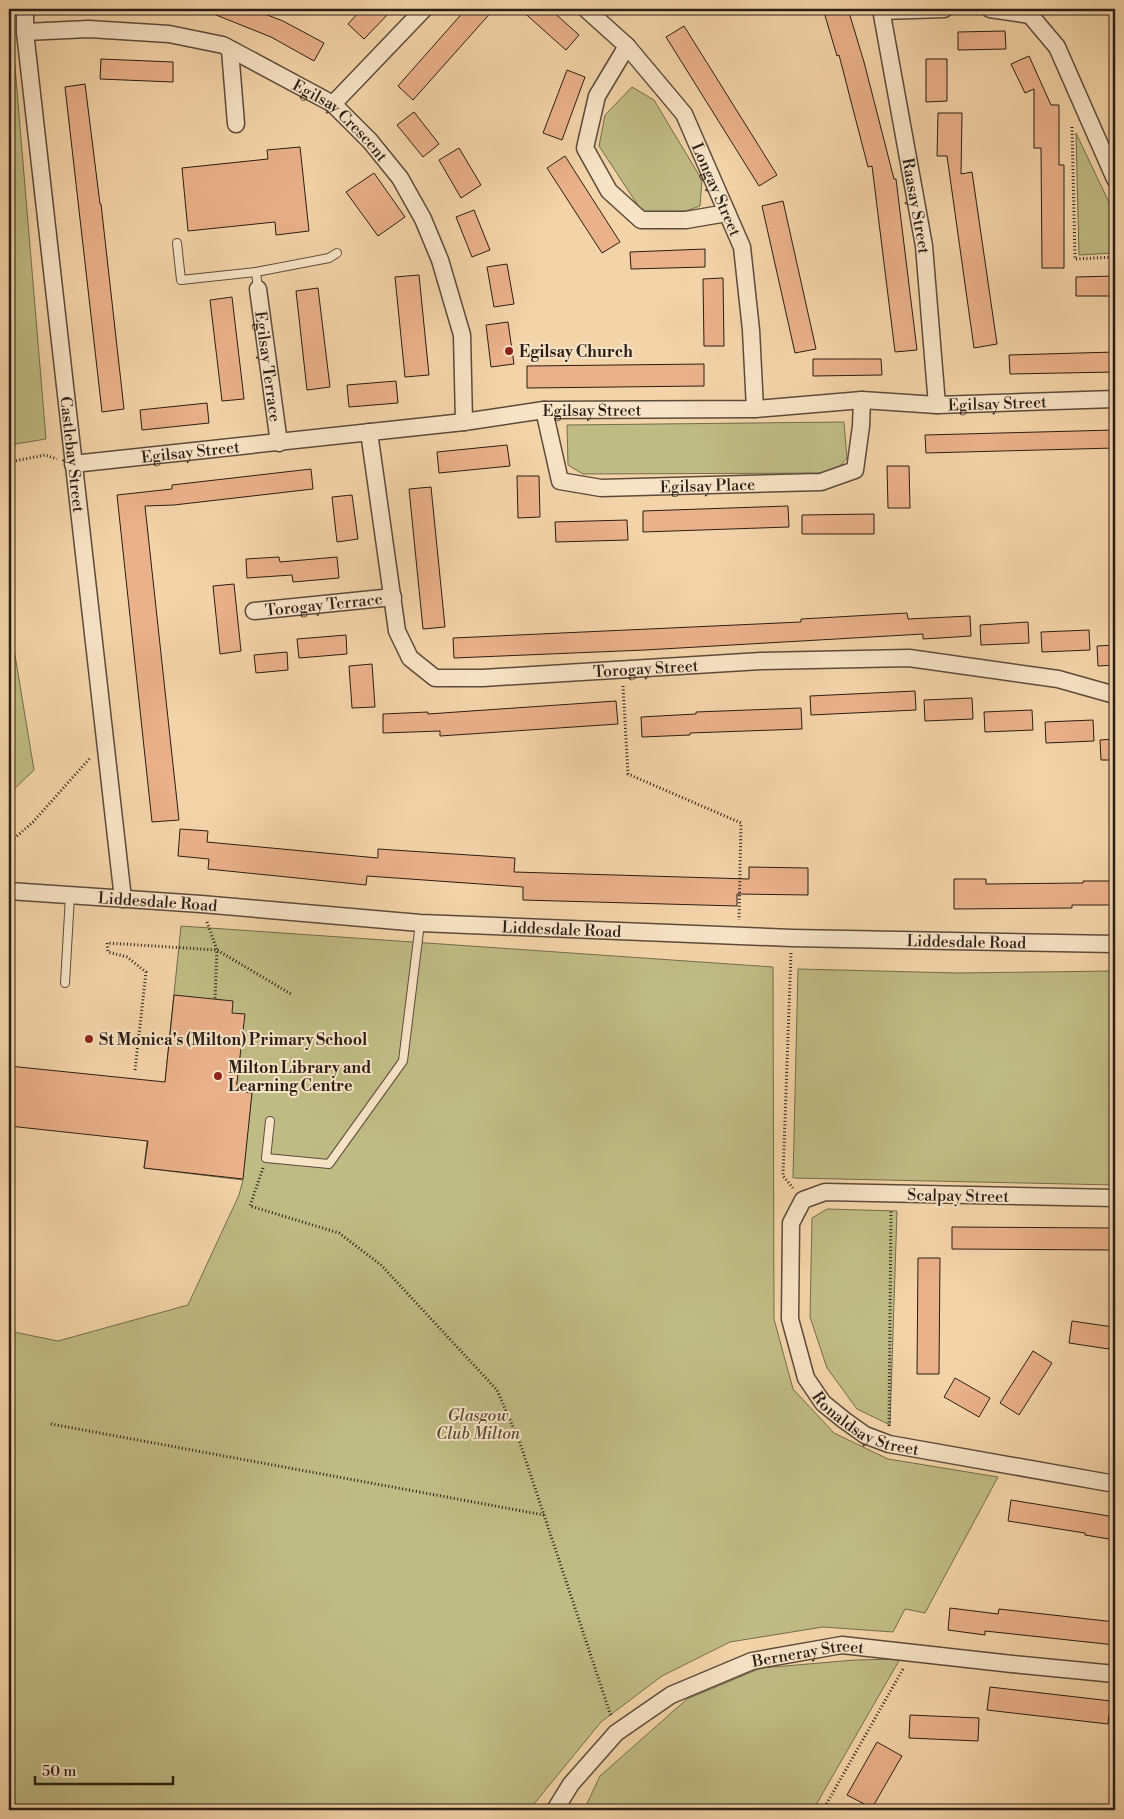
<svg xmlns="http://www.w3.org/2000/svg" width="1124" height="1819" font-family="'Libre Bodoni',serif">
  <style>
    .green { fill: #bfbb84; stroke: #746c4c }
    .building { fill: #ebb18a; stroke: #2a1d15 }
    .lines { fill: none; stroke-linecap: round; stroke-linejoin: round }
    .service-casing { stroke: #5c4b3a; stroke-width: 10 }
    .minor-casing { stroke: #5c4b3a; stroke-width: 19 }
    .path { stroke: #2a1d15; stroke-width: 3; stroke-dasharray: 1 2.5; stroke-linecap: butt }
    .service { stroke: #f7e3c6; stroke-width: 8 }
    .minor { stroke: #f7e3c6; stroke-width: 16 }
    .poi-dot { fill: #8f2418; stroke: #f7e3c6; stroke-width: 2 }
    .labels { text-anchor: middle; stroke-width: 4; stroke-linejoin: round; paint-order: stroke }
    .street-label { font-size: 16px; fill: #2a1d15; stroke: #f7e3c6 }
    .poi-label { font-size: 16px; font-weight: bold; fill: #2a1d15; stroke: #f7e3c6; text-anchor: start }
    .park-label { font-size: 16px; font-style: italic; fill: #574c36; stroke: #f7e3c6 }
  </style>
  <rect width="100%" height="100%" fill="#f3d4a8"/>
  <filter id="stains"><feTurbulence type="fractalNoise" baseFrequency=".004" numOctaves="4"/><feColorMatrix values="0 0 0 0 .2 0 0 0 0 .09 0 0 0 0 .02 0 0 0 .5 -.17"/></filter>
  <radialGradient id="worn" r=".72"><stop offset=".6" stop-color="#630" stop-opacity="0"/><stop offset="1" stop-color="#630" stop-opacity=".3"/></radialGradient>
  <g class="green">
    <path d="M9,9H34V12L11,18L46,439L9,445Z"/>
    <path d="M632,87L654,100L702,180L700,206L680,213H643L599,146L605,115Z"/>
    <path d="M1076,133L1115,215V253L1079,255Z"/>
    <path d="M844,422L847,458L834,473L583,474L568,465L567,425Z"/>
    <path d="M9,619L34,770L9,794Z"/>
    <path d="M181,926L773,967L774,1319L793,1389L834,1433L888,1459L998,1477L925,1613L905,1609L893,1632L823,1627L730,1642L662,1676L601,1722L529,1810H9V1331L58,1341L188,1305L239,1195L243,1180L144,1168L147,1141L165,1082Z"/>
    <path d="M798,969L958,973L1115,971V1185L793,1178Z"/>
    <path d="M827,1209L897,1211L890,1425L857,1409L827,1368L810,1317L812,1218Z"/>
    <path d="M900,1659L813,1810H584L600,1776L687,1699L761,1668L855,1660Z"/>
  </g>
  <g class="building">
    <path d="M201,9H252L283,21L324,43L314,61L271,37Z"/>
    <path d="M362,9H393L364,39L348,24Z"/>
    <path d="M466,9H494L413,100L398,86Z"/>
    <path d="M520,9H550L579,35L566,50Z"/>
    <path d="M823,9H848L864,62L894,179H896L917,350L895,352L872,166L868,167L839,55L837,56Z"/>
    <path d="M684,26L777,175L759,186L666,37Z"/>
    <path d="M1005,31L1006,49L958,50V32Z"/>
    <path d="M1029,56L1051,105H1059V165H1064V268H1042L1041,148H1034V89L1025,93L1011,64Z"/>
    <path d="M101,59L173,62V82L100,79Z"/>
    <path d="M926,59H947V101L926,102Z"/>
    <path d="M567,70L585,77L562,140L543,133Z"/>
    <path d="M85,84L100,204H101L124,409L102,412L65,87Z"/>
    <path d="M414,112L439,144L423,157L397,125Z"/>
    <path d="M938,113H962L961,174L972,172L997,344L974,348L947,156H937Z"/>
    <path d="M300,147L309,231L276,235L275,222L188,231L182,168L268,159L267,150Z"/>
    <path d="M459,148L481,185L461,198L439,160Z"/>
    <path d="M565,156L620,242L602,253L547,168Z"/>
    <path d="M374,173L405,217L378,236L346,192Z"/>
    <path d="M783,201L816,349L795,353L762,206Z"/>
    <path d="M474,210L490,250L472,257L456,217Z"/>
    <path d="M705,249V267L631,269L630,252Z"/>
    <path d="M507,264L514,304L494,307L487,267Z"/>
    <path d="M419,275L429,375L405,377L395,277Z"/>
    <path d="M1115,276V296H1076V277Z"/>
    <path d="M723,278L724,346H704L703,279Z"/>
    <path d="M318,288L330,387L307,390L296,291Z"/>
    <path d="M232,297L244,399L222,401L210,300Z"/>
    <path d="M508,322L514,364L491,367L486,325Z"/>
    <path d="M1115,352V372L1010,374L1009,355Z"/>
    <path d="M813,359H881L882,375L813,376Z"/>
    <path d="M704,364V386L527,388V366Z"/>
    <path d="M396,381L398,403L349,407L347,385Z"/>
    <path d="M207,403L209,423L142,430L140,410Z"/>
    <path d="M1115,430V448L926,453L925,435Z"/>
    <path d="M507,445L510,466L439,473L437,452Z"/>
    <path d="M887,466H909L910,508H888Z"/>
    <path d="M311,469L313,489L174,505L145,506L179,820L152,822L117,495L172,489V485Z"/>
    <path d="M517,476H539L540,517L518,518Z"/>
    <path d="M431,487L445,627L423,629L409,489Z"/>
    <path d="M352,495L358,539L337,542L332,497Z"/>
    <path d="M788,506L789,527L643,532V511Z"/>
    <path d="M874,514V534H802V515Z"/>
    <path d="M627,520L628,540L556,542L555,522Z"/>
    <path d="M279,557L280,562L337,557L339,578L293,582L292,575L247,578L246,559Z"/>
    <path d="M234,584L241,651L220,654L213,586Z"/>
    <path d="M907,613L908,619L970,616L971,636L923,639V634L645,650L454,658L453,638L801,622V619Z"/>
    <path d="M1028,622L1029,643L981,645L980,625Z"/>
    <path d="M1089,630L1090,650L1042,652L1041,632Z"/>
    <path d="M346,635L347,654L299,658L297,639Z"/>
    <path d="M1115,645V665L1098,666L1097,646Z"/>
    <path d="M287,652L288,670L256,673L254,655Z"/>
    <path d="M372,664L375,707L352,708L349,666Z"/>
    <path d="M915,691L916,710L811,715L810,696Z"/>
    <path d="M972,698L973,719L925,721L924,700Z"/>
    <path d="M616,701L618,724L440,736V731L383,733V714L428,712V714Z"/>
    <path d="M801,708L802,729L690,733V735L642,737L641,717L696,714V712Z"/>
    <path d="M1032,710L1033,730L985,732L984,712Z"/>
    <path d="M1093,720L1094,741L1046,743L1045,722Z"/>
    <path d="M1115,739V760H1101L1100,740Z"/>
    <path d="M180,829L208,831L207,842L378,858V849L515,858L514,872L749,879V867L808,868V895L737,894V906L523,900V887L367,876L366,885L208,869L209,859L178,856Z"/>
    <path d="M954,879H986V884L1083,883V881H1115V905H1072V908L954,909Z"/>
    <path d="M174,995L233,1001L232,1013L245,1014L236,1091L252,1093L243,1179L144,1168L148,1141L9,1126V1066L165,1082Z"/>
    <path d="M952,1227L1115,1228V1250L952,1249Z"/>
    <path d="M918,1258H940L939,1374H917Z"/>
    <path d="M1072,1321L1113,1327L1109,1349L1069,1343Z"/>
    <path d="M1033,1351L1052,1363L1019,1415L1000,1403Z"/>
    <path d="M955,1378L990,1398L979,1417L944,1397Z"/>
    <path d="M1011,1500L1115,1517V1540L1085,1535V1533L1008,1521Z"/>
    <path d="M950,1608L998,1614L999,1609L1115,1622V1645L985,1631V1635L948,1630Z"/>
    <path d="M990,1687L1111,1701L1108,1724L987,1710Z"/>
    <path d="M910,1715L979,1718L978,1741L909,1738Z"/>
    <path d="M877,1742L902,1756L872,1808L847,1795Z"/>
  </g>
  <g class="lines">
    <g class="service-casing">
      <g id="service">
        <path d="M177,243L181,280L256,272L258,289"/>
        <path d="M256,272L329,258L337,253"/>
        <path d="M65,983L70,896"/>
        <path d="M270,1121L266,1158L329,1164L403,1061L420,923"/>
      </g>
    </g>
    <g class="minor-casing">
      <g id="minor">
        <path id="s1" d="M25,9V32L123,899"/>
        <path id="s2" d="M586,9L627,46L684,114L742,247L751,330L755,409"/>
        <path id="s3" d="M881,9L924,246L937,405"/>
        <path d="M990,9L1030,15L1057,47L1115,179"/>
        <path d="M882,11L944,9"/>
        <path id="s4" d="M25,32L89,29L169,34L223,45L333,104L370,141L400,178L423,219L440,260L462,335L464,422"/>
        <path d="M627,46L597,96L585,148L609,191L641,220H686L727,213"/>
        <path d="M230,50L236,124"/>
        <path d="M333,104L424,9"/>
        <path id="s5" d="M258,289L279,443"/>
        <path id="s6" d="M544,410L560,481L601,488L821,482L855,470L861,426L862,400"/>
        <path id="s7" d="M369,432L397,631L410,658L435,678H483L761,661L909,658L1058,679L1115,695"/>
        <path id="s8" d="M73,464L464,422L544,410L755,409L862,400L937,405L1115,399"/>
        <path id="s9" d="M254,611L393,597"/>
        <path id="s10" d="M9,891L201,904L420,923L792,938L1115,944"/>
        <path id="s11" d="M1115,1198L825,1192L803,1200L791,1223L790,1319L806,1378L823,1403L844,1420L865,1435L889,1444L1115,1484"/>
        <path id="s12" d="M555,1810L571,1784L616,1733L671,1695L752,1661L842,1645L1012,1664L1115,1674"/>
      </g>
    </g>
    <g class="path">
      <path d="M1072,127L1075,259L1115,257"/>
      <path d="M9,462L45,455L57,459"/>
      <path d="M623,686L628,774L741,823L739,920"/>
      <path d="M9,843L33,822L90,758"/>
      <path d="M207,922L217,950L215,999"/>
      <path d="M791,953L783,1176L793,1188"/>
      <path d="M135,1070L146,972L127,957L108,952L107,943L217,950L291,994"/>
      <path d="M263,1168L250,1206L339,1233L381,1265L497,1390L520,1443L611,1716"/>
      <path d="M51,1424L544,1515"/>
      <path d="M889,1426L891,1209"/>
      <path d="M823,1810L903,1669"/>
    </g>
    <use href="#service" class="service"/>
    <use href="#minor" class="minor"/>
  </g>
  <g class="poi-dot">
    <circle cx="509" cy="351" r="5"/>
    <circle cx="89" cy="1039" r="5"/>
    <circle cx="218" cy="1076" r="5"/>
  </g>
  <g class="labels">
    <g class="street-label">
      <text dy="6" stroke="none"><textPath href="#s4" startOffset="340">Egilsay Crescent</textPath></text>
      <text dy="6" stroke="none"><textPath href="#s2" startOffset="226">Longay Street</textPath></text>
      <text dy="6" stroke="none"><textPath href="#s3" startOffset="200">Raasay Street</textPath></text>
      <text dy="6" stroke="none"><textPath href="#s5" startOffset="78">Egilsay Terrace</textPath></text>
      <text dy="6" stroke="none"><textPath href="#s8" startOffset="928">Egilsay Street</textPath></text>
      <text dy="6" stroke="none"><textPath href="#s8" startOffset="522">Egilsay Street</textPath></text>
      <text dy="6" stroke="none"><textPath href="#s8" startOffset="118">Egilsay Street</textPath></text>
      <text dy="6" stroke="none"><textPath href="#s1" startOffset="448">Castlebay Street</textPath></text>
      <text dy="6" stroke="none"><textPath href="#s6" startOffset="221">Egilsay Place</textPath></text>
      <text dy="6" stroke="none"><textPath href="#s9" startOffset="70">Torogay Terrace</textPath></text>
      <text dy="6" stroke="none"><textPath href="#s7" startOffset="474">Torogay Street</textPath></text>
      <text dy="6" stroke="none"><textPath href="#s10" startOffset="149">Liddesdale Road</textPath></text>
      <text dy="6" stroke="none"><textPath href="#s10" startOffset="554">Liddesdale Road</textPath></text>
      <text dy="6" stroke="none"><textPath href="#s10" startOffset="959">Liddesdale Road</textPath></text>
      <text transform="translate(958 1195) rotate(1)" y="6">Scalpay Street</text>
      <text dy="6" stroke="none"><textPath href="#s11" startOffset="575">Ronaldsay Street</textPath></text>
      <text dy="6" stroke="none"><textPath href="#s12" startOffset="310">Berneray Street</textPath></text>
    </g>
    <g class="poi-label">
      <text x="519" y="357">Egilsay Church</text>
      <text x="99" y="1045">St Monica's (Milton) Primary School</text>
      <text x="228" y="1073">Milton Library and<tspan x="228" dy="18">Learning Centre</tspan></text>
    </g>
    <g class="park-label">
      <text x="478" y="1421">Glasgow<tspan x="478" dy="18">Club Milton</tspan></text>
    </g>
  </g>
  <rect width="1124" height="1819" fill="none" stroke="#f3d4a8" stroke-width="30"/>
  <rect x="10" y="10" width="1104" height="1799" fill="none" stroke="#2a1d15" stroke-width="2.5"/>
  <rect x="15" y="15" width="1094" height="1789" fill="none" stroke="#2a1d15"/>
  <path d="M35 1776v8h138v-8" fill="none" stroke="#2a1d15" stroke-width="2.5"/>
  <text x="42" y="1776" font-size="15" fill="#2a1d15" stroke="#f7e3c6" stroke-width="4" paint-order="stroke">50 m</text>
  <rect width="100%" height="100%" filter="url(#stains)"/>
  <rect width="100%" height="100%" fill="url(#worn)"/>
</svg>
